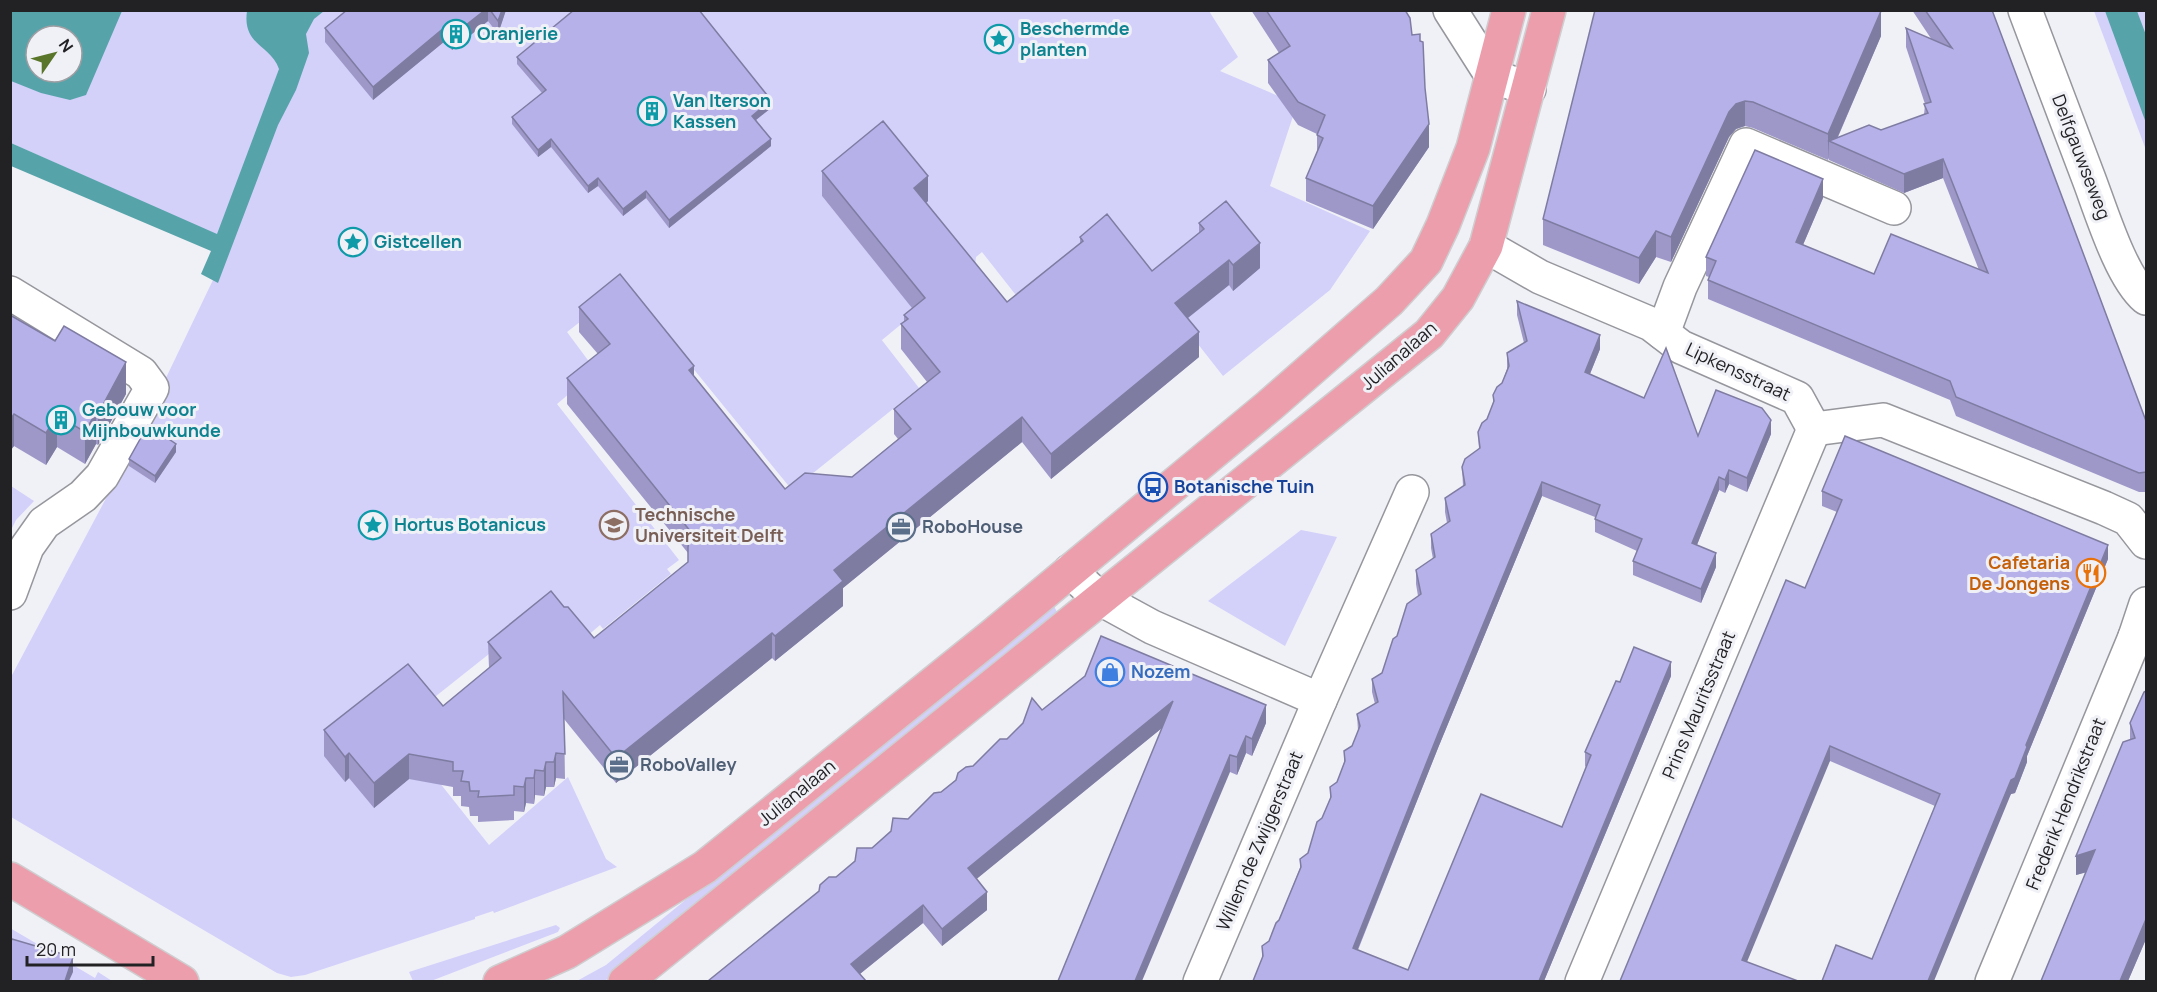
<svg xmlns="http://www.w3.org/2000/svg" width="2157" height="992" font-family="Manrope,sans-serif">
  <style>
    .green { fill: #d3d0fa; fill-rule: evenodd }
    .water { fill: #56a4a9; fill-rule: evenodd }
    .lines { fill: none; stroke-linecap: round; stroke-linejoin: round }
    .minor-casing { stroke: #96969d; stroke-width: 36 }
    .major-casing { stroke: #cececf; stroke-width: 36 }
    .minor { stroke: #fff; stroke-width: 33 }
    .major { stroke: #ec9ead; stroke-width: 33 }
    .wall { fill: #9d98c8 }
    .shaded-wall { fill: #7f7ca2 }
    .building { fill: #b6b1e8; stroke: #7f7ca2; stroke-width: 1.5 }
    .labels { text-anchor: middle; stroke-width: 6; stroke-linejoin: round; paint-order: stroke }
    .culture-label { font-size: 18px; font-weight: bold; fill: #0d838f; stroke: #f0f0f7; text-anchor: start }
    .street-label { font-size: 18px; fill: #222225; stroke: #f0f0f7 }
    .transit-label { font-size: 18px; font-weight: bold; fill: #164399; stroke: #f0f0f7; text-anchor: start }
    .education-label { font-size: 18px; font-weight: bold; fill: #785e54; stroke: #f0f0f7; text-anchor: start }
    .service-label { font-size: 18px; font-weight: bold; fill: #4e5e75; stroke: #f0f0f7; text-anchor: start }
    .food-label { font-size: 18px; font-weight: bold; fill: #c56008; stroke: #f0f0f7; text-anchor: end }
    .shop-label { font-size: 18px; font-weight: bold; fill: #366cbe; stroke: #f0f0f7; text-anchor: start }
  </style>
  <rect width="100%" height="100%" fill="#f0f0f7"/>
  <g class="green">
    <path d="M10,11H1209L1238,57L1220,71L1297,104L1270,186L1370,231L1330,290L1223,376L1107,228L1019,299L982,252L976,257L974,274L822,196L916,312L882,340L881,339L919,388L792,490L626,286L567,332L596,371L557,404L679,560L667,569L671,574L603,629L600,625L586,637L557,600L431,700L378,705L489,845L568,777L606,859L617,867L494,913L493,911L475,917V919L305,975L291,977L277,973L11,817V677L128,457L213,280L227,247L116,190L11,143ZM36,36H72V72H36Z"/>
    <path d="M2094,11H2146V150Z"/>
    <path d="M11,486L34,501L16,520L11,530Z"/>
    <path d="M1301,530L1337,537L1285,646L1208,601Z"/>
    <path d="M1047,604L1054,606L1057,612L1055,616L622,971L604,981L575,982L606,965Z"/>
    <path d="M556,925L560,928L558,932L431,981H413L409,972Z"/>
    <path d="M10,928L95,978L98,972L112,981H11Z"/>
  </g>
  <g class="water">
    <path d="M10,11H122L86,95L70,100L41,93L11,81ZM36,36H72V72H36Z"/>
    <path d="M247,11H324L314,19L306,34L309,53L296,90L278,125L218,283L201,274L211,251L11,166V143L217,234L279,69C271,45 242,46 247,11Z"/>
    <path d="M2105,11H2137L2146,35V123Z"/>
  </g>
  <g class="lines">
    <g class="minor-casing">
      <g id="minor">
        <path d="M1450,10L1492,76L1529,89"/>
        <path d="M2025,10C2046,65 2067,120 2087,174C2100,207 2120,276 2146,298"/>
        <path d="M1486,246L1540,277L1651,324L1681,347L1797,398L1814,429L1883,420L2104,508L2128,519L2146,542"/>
        <path d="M10,293L141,373L152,388L102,476L83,496L44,523L27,547L10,593"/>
        <path d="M1663,333L1680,287L1746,145L1894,208"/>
        <path d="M1070,571L1099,598L1152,627L1320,700L1412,492"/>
        <path d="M2135,637L2146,604"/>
        <path d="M1200,982L1320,700"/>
        <path d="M1582,982L1814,429"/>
        <path d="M1992,982L2135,637L2146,639"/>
      </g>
    </g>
    <g class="major-casing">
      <g id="major">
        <path d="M10,879L182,982"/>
        <path d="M500,982L567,952L705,867L992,636L1269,406L1389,301L1426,261L1443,225L1473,148L1509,10"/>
        <path d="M625,982L1429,334L1458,298L1486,246L1549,10"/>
      </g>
    </g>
    <use href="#minor" class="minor"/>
    <use href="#major" class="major"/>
  </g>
  <g class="wall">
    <path d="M347,10H506L498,34L488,21L452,50L445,41L373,100L325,42V28Z"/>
    <path d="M1251,10H1405L1425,88L1429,147L1373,229L1306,201V178L1317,152V134L1298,125L1268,83V60L1279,53Z"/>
    <path d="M1595,10L1881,36L1838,137L1881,130L1924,115L1925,104L1906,47V28L1932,40L1912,10H1992L2146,421V492H2139L1956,416L1950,400L1708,299V280L1709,277L1706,276V257L1823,198L1803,245L1874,274L1979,270L1943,178L1904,193L1829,160V158L1828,160L1753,128L1745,126L1736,129L1729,137L1671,262L1656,257L1639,284L1543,245V219Z"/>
    <path d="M517,57L771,108L756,120L771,146L669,228L646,198L623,216L598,186L588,193L551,147L538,157L512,124V117L542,93L517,64Z"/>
    <path d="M822,171L928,201L926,203L1007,302L1080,243V237L1152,271L1199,233V223L1260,268L1233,291L1229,285L1188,318L1199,357L1051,479L1022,442L843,588V606L775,661L772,658L616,783L564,719L565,779L556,778L554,787H546L544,796L535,795L534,804L526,803L524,812L514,811V820L478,822V816H470L469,807L461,806V796H453V787L409,779L374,808L349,778L345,782L324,756V730L443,706L489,668L488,642L564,607L594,638L688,562V553L567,404V378L598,354L579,332V307L694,376L785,489L852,477L898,439L894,434V409L927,382L901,349V324L904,322V315L912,308L822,196Z"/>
    <path d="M1517,301L1600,349L1590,374L1698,436L1771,434L1747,492L1729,484L1725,493L1719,490L1697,545L1716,567L1701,603L1633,575V561L1637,551L1595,532V517L1542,496L1438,748L1358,950L1408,970L1562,827L1586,767L1585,766V752L1620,682L1671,676L1544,981H1253L1262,960V946L1269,941L1279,920L1300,868V859L1308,853L1330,799V787L1337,782L1344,763V751L1352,746L1358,731L1357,714L1375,704L1372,692V679L1382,673L1397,636L1418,596L1416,584V570L1433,559L1431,548V534L1447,523L1445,512V498L1463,486L1462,467L1479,449L1478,432L1487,419L1493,403V395L1502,383L1507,369V353L1524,343L1517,315Z"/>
    <path d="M10,315L126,394L98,445L96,444L85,464L57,447L46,465L14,446L10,451Z"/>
    <path d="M176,452L155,483L129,466V459Z"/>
    <path d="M1822,491L2108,559L2027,756V762L2015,793L2011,794L1872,959L1935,806L1830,761L1620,981L1805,588L1837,512L1822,506Z"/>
    <path d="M2144,692L2146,939L2128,981H2041L2086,872L2076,875L2130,740V723Z"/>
    <path d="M1042,710L1266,723L1252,756L1246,753L1237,775L1230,772L1162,728L976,879L987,910L942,946L923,923L860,974L708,981Z"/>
  </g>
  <g class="shaded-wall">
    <path d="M485,10H488V21L452,50V36Z"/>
    <path d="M502,10H506L498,34V21Z"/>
    <path d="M1881,11V36L1835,143L1829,141L1828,160V134Z"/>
    <path d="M445,27V41L373,100V87Z"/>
    <path d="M771,100V108L752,123V116Z"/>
    <path d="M1745,101V126L1736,129L1729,137L1671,262V237L1729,112L1736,104Z"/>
    <path d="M1429,124V147L1373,229V206Z"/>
    <path d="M551,139V147L538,157V150Z"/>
    <path d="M771,139V146L669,228V220Z"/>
    <path d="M1943,159V178L1904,193V174Z"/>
    <path d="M928,176V201L914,213V188Z"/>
    <path d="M598,178V186L588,193V186Z"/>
    <path d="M1823,179V198L1796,261V242Z"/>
    <path d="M646,191V198L623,216V209Z"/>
    <path d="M1656,231V257L1639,284V258Z"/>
    <path d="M1260,243V268L1233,291V265Z"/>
    <path d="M1229,260V285L1175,328V303Z"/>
    <path d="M1199,332V357L1051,479V454Z"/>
    <path d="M1600,335V349L1585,386V372Z"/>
    <path d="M126,362V394L98,445V414Z"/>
    <path d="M694,366V391L689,370Z"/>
    <path d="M96,412V444L85,464V432Z"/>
    <path d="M14,414V446L10,451V420Z"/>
    <path d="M57,415V447L46,465V433Z"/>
    <path d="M1022,417V442L843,588V606L775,661V636L834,570Z"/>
    <path d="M1771,420V434L1747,492V478Z"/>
    <path d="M176,444V452L155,483V476Z"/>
    <path d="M1729,470V484L1725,493V480Z"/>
    <path d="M1719,477V490L1692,557V543Z"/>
    <path d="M1542,482V496L1438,748L1353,961V948L1438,734Z"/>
    <path d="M2108,545V559L2027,756V762L2015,793L2011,794L1934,981H1928Z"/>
    <path d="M1716,553V567L1701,603V589Z"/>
    <path d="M772,633V658L616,783V758Z"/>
    <path d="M1671,662V676L1544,981H1539Z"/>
    <path d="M1173,701V719L968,886V868Z"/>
    <path d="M1266,705V723L1252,756V739Z"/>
    <path d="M1246,736V753L1237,775V757Z"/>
    <path d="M1830,746V761L1742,974V960Z"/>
    <path d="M349,753V778L345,782V757Z"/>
    <path d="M556,753V778L554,787V762Z"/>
    <path d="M409,754V779L374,808V783Z"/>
    <path d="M1230,755V772L1142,981H1135Z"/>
    <path d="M546,762V787L544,796V771Z"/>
    <path d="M535,770V795L534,804V778Z"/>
    <path d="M526,778V803L524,812V787Z"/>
    <path d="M2095,850V870L2076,875V856Z"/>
    <path d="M987,892V910L942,946V929Z"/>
    <path d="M923,905V923L851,981V964Z"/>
    <path d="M2146,919V939L2128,981H2120Z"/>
    <path d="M73,957V972L69,981H65Z"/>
  </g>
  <g class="building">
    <path d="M347,10H485L452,36L445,27L373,87L325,28Z"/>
    <path d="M490,10H502L498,21Z"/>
    <path d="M574,10H699L771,100L752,116L771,139L669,220L646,191L623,209L598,178L588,186L551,139L538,150L512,117L546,90L517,57Z"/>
    <path d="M1266,10H1405L1410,18L1412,35L1420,34V41L1423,42L1425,88L1429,124L1373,206L1306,178L1323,138L1317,135L1325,115L1298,102L1268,60L1290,46Z"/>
    <path d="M1595,10H1881V11L1828,134L1753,102L1745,101L1736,104L1729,112L1671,237L1656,231L1639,258L1543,219Z"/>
    <path d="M1925,10H1992L2146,421V472L2139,473L1956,397L1950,381L1708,280L1716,261L1706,257L1755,150L1823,179L1796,242L1874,274L1891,234L1988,273L1943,159L1904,174L1829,141L1869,125L1881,130L1928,113L1924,104L1931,102L1906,28L1952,48Z"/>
    <path d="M883,121L928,176L914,188L1007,302L1083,241L1080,237L1107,214L1152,271L1204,229L1199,223L1226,201L1260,243L1233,265L1229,260L1175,303L1199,332L1051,454L1022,417L834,570L843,581L775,636L772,633L616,758L563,692L565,754L556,753L554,762H546L544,771L535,770L534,778H526L524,787L514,786V795L478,797L479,791H470L469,782L461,781L463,771H453V762L409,754L374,783L349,753L345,757L324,730L408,664L443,706L501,658L488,642L551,591L564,607H568L594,638L688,562V547L691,532L567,378L610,344L579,307L620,274L694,366L689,370L785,489L805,473L852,477L911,429L894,409L940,372L901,324L908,319L904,315L925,298L822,171Z"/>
    <path d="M1517,301L1600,335L1585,372L1644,398L1666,348L1698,436L1716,390L1762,408L1771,420L1747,478L1729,470L1725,480L1719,477L1692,543L1716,553L1701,589L1633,561L1642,539L1595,519L1600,505L1542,482L1438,734L1353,948L1408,970L1481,794L1562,827L1591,755L1585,752L1616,681L1620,682L1634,647L1671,662L1539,981H1253L1263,956L1262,946L1269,941L1276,923L1279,920L1301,867L1300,859L1308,853L1317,822L1322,818L1331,797L1330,787L1337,782L1345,761L1344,751L1352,746L1360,726L1357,714L1378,702L1372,679L1382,673L1393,639L1397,636L1407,604L1421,594L1416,570L1435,557L1431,534L1450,521L1445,498L1465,485L1462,467L1465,459L1480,448L1478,432L1482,423L1487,419L1494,401L1493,395L1497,387L1502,383L1509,366L1507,353L1527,341Z"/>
    <path d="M10,315L55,341L64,326L126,362L98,414L96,412L85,432L57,415L46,433L14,414L10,420Z"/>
    <path d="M148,425L176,444L155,476L129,459Z"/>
    <path d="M1845,436L2108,545L2026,745L2027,747L2015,778L2011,780L1928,981H1822L1836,945L1872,959L1940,794L1830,746L1742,960L1798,981H1620L1786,580L1805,588L1842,500L1822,491Z"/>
    <path d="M1101,636L1266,705L1252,739L1246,736L1237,757L1230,755L1135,981H1058L1173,701L968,868L987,892L942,929L923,905L851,964L866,981H708L819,891L820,885L829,877H836L855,861L857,848H872L891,831L893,818L908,819L934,793L941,792L956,780L958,773L966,767L973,766L1000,739H1007L1023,723L1032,698L1042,710L1085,676Z"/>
    <path d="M2146,691V919L2120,981H2041L2095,850L2076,856L2123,742L2135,738L2130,723L2144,692Z"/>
    <path d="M12,939L73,957L65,981H10V944Z"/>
  </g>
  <defs>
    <g id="building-ring" transform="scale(1.5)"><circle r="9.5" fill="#f0f0f7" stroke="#0f9aa8" stroke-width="1.5"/><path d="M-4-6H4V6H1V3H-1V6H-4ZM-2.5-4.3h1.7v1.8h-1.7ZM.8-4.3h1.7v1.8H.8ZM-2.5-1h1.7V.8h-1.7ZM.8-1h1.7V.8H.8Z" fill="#0f9aa8"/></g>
    <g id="sight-ring" transform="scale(1.5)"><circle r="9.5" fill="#f0f0f7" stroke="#0f9aa8" stroke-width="1.5"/><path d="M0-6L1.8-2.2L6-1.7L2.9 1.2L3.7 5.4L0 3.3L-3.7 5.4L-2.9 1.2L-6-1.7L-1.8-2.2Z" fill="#0f9aa8"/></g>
    <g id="bus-ring" transform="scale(1.5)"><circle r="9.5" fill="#f0f0f7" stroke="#1a4fb4" stroke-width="1.5"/><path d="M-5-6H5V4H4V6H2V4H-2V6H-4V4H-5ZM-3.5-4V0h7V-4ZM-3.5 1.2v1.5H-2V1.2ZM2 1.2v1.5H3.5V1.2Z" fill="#1a4fb4"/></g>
    <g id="university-ring" transform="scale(1.5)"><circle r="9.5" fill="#f0f0f7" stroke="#8d6e63" stroke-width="1.5"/><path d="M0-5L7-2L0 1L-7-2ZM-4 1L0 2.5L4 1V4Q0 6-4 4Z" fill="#8d6e63"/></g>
    <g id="office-ring" transform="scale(1.5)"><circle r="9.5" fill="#f0f0f7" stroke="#5c6f8a" stroke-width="1.5"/><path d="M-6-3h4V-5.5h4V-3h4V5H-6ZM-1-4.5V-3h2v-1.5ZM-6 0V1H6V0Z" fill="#5c6f8a"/></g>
    <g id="restaurant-ring" transform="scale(1.5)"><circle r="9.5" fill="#f0f0f7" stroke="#e8710a" stroke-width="1.5"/><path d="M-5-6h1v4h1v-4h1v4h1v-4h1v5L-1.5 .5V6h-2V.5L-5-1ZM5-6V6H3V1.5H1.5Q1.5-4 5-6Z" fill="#e8710a"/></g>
    <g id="shop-ring" transform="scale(1.5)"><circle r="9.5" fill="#f0f0f7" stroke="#3f7fe0" stroke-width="1.5"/><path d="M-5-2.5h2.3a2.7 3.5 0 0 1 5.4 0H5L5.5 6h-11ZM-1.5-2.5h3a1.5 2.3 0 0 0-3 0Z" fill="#3f7fe0"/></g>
  </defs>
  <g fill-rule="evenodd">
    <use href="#building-ring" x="456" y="34"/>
    <use href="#sight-ring" x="999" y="39"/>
    <use href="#building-ring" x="652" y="111"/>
    <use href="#sight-ring" x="353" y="242"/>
    <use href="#building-ring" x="61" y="420"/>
    <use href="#bus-ring" x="1153" y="487"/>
    <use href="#sight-ring" x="373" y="525"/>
    <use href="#university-ring" x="614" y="525"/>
    <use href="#office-ring" x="901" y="527"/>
    <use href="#restaurant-ring" x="2091" y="573"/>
    <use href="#shop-ring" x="1110" y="672"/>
    <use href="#office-ring" x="619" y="765"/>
  </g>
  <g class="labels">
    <g class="culture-label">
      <text x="1020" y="35">Beschermde<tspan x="1020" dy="21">planten</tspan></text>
      <text x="477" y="40">Oranjerie</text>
      <text x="673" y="107">Van Iterson<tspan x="673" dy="21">Kassen</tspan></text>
      <text x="374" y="248">Gistcellen</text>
      <text x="82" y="416">Gebouw voor<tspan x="82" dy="21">Mijnbouwkunde</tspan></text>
      <text x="394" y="531">Hortus Botanicus</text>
    </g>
    <g class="street-label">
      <text transform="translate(2081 157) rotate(69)" y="6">Delfgauwseweg</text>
      <text transform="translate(1399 356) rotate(-41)" y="6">Julianalaan</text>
      <text transform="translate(1738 372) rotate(25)" y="6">Lipkensstraat</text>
      <text transform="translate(1699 705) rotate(-67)" y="6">Prins Mauritsstraat</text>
      <text transform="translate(797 793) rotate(-39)" y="6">Julianalaan</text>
      <text transform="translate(2066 804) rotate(-68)" y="6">Frederik Hendrikstraat</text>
      <text transform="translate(1260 841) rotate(-67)" y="6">Willem de Zwijgerstraat</text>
    </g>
    <g class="transit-label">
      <text x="1174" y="493">Botanische Tuin</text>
    </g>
    <g class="education-label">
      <text x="635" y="521">Technische<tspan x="635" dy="21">Universiteit Delft</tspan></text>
    </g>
    <g class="service-label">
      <text x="922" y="533">RoboHouse</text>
      <text x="640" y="771">RoboValley</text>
    </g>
    <g class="food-label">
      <text x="2070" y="569">Cafetaria<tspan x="2070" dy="21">De Jongens</tspan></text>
    </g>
    <g class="shop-label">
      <text x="1131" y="678">Nozem</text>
    </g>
  </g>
  <rect width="2157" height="992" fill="none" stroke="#222225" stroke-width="24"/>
  <g transform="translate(54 54) rotate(55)"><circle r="28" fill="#f0f0f7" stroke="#9e9ea3" stroke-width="1.5"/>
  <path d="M0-4.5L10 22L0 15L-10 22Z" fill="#597529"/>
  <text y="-9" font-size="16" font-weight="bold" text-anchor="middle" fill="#222225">N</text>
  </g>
  <path d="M27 956v9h126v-9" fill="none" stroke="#222225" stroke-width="3"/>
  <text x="36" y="956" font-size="18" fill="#222225" stroke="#f0f0f7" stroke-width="4.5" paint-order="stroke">20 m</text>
</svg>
